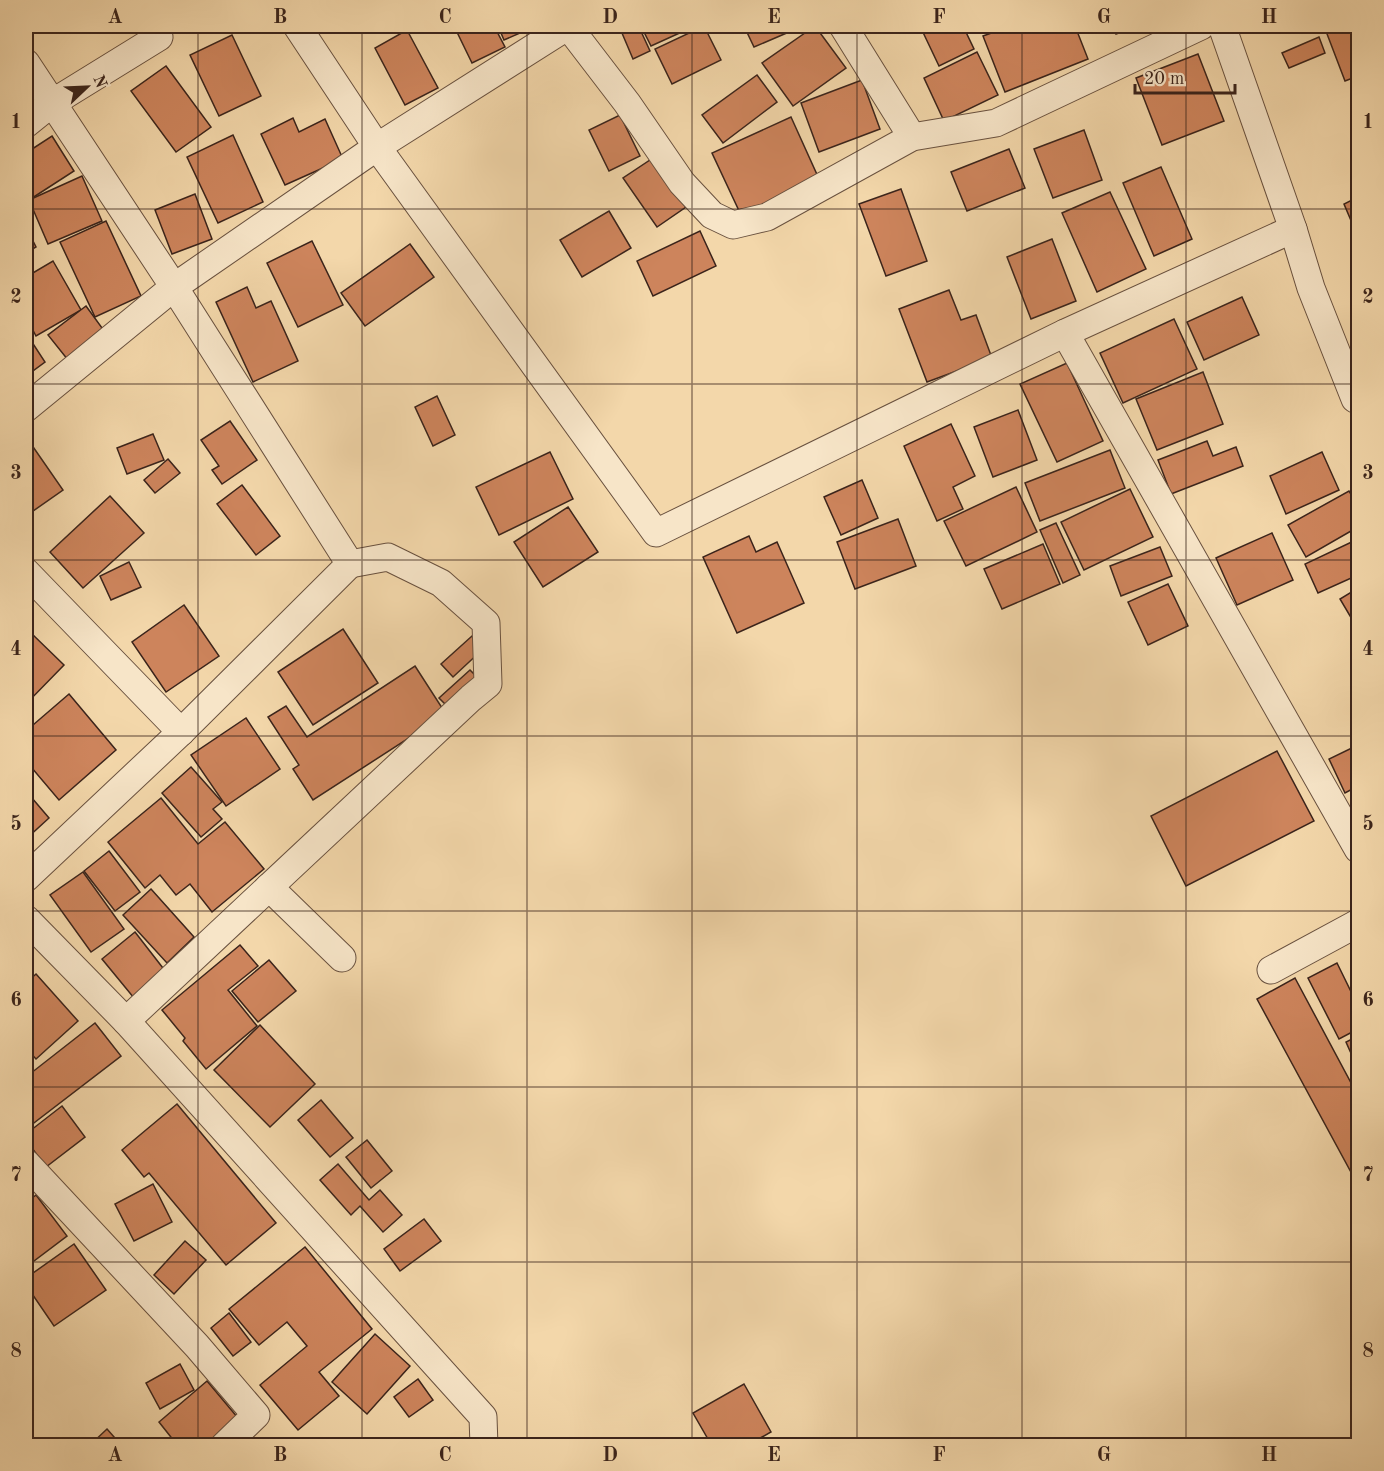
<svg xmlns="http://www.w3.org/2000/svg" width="1384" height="1471" font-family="'Old Standard TT',serif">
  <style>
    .building { fill: #cd845c; stroke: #3b241b; stroke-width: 1.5 }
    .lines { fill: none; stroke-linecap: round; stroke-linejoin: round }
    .minor-casing { stroke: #69513f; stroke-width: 29 }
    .minor { stroke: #f7e5c8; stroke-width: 27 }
    .grid { fill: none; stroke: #3b241b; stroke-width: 1.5; stroke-opacity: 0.55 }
    .neatline { fill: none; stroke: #3b241b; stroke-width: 2 }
    .grid-label { font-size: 20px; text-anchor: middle; font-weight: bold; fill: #3b241b }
  </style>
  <rect width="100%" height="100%" fill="#f3d7aa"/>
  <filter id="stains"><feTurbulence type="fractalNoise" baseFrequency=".00333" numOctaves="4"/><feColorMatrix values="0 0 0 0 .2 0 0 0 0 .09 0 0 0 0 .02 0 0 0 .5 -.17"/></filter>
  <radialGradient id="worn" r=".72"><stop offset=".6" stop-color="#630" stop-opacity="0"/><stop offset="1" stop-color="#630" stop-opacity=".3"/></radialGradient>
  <g class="building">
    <path d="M454,26H494L505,47L472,63Z"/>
    <path d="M498,26H536L504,40Z"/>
    <path d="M619,26H642L639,27L650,51L633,59Z"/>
    <path d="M652,26H695L651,46L643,30Z"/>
    <path d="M704,26L721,60L672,84L655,49Z"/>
    <path d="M744,26H803L754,47Z"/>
    <path d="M815,26L846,68L793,106L762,63Z"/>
    <path d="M920,26H963L974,49L939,66Z"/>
    <path d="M1011,26H1075L1088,59L1005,92L983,36Z"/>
    <path d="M1112,26H1138L1116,34Z"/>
    <path d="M1324,26H1358V76L1345,81Z"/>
    <path d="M407,30L438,88L405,105L375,48Z"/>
    <path d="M232,35L261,96L219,116L190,55Z"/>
    <path d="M1319,37L1325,53L1289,68L1282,53Z"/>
    <path d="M977,52L998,95L944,121L924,78Z"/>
    <path d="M1198,54L1224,121L1162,145L1136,78Z"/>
    <path d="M166,66L211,127L176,152L131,91Z"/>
    <path d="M757,75L777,102L723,143L702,115Z"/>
    <path d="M862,80L880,129L819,152L801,103Z"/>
    <path d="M620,115L640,156L609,171L589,130Z"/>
    <path d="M791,117L819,179L741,215L712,153Z"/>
    <path d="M293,118L299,132L325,119L343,159L285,185L261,134Z"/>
    <path d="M1084,130L1102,180L1053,198L1034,149Z"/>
    <path d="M233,135L263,202L218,223L187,157Z"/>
    <path d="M52,136L74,171L26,202V153Z"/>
    <path d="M1009,149L1025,188L967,211L951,172Z"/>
    <path d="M653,158L686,207L657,227L623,178Z"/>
    <path d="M1161,167L1192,239L1154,256L1123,183Z"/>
    <path d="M82,176L102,221L48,244L29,200Z"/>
    <path d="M901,189L927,261L886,276L859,204Z"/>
    <path d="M1110,192L1146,269L1097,292L1062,213Z"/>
    <path d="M195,194L212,239L172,254L155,210Z"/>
    <path d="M1358,197V237L1344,204Z"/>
    <path d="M609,211L631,248L582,277L560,240Z"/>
    <path d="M106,221L141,296L95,317L60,242Z"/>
    <path d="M26,227L36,247L26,253Z"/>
    <path d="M700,231L716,266L653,296L637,261Z"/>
    <path d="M1052,239L1076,301L1031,319L1007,257Z"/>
    <path d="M312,241L343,305L298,327L267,263Z"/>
    <path d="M410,244L434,277L365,326L341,293Z"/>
    <path d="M53,261L81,310L36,336L26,317V277Z"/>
    <path d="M247,287L256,308L271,301L298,361L253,382L216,302Z"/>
    <path d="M949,290L961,320L976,315L992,358L927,382L899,309Z"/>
    <path d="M1242,297L1259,335L1204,360L1187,322Z"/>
    <path d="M86,306L105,332L68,360L48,335Z"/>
    <path d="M1174,319L1197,369L1123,403L1100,353Z"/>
    <path d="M26,333L45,362L26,376Z"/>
    <path d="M1067,363L1103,441L1057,462L1020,384Z"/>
    <path d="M1203,372L1223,424L1157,450L1136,399Z"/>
    <path d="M437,396L455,435L433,446L415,407Z"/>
    <path d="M1018,410L1037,460L993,477L974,427Z"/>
    <path d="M230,421L257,460L222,484L212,470L219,466L201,440Z"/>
    <path d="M951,424L975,476L953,487L963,509L937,521L904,446Z"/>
    <path d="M153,434L164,460L127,474L117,448Z"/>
    <path d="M29,441L63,490L26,516V444Z"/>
    <path d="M1207,441L1213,456L1236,447L1243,466L1171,494L1158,460Z"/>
    <path d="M1110,450L1125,488L1040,521L1025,483Z"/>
    <path d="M550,452L573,499L499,535L476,487Z"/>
    <path d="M1322,452L1339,490L1286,514L1270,476Z"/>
    <path d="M168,459L180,473L155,493L144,480Z"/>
    <path d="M862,480L878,518L841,535L824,497Z"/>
    <path d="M242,485L280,536L256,555L217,504Z"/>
    <path d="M1016,487L1037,532L966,566L944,521Z"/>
    <path d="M1130,489L1153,537L1084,570L1061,522Z"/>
    <path d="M1349,491L1358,507V527L1306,557L1288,525Z"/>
    <path d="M110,496L144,533L83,588L50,552Z"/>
    <path d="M568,507L598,552L543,587L514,542Z"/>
    <path d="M898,519L916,566L855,589L837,542Z"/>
    <path d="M1056,523L1080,575L1063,583L1040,530Z"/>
    <path d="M1272,533L1293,580L1237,605L1216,558Z"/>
    <path d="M749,536L756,552L777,542L804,603L737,633L703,557Z"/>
    <path d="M1358,539V575L1318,593L1305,564Z"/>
    <path d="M1043,544L1060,584L1002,609L984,569Z"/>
    <path d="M1160,547L1172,576L1121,596L1110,566Z"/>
    <path d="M129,562L141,587L111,600L100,576Z"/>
    <path d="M1168,584L1188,626L1148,645L1128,602Z"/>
    <path d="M1358,588V624L1356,626L1340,599Z"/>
    <path d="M184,605L219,656L166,692L132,642Z"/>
    <path d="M343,629L378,683L313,725L278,672Z"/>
    <path d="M30,632L64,665L26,704V637Z"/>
    <path d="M472,636L483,649L453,677L441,664Z"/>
    <path d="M415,666L446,714L313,800L293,769L299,765L268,717L286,706L307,737Z"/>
    <path d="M470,670L482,682L451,710L439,698Z"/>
    <path d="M69,694L116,750L59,800L26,761V731Z"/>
    <path d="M246,718L280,769L226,806L191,755Z"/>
    <path d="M1358,745V786L1345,793L1329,759Z"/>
    <path d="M1277,751L1314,821L1186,886L1151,816Z"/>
    <path d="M191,767L222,802L213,809L222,819L201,837L162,793Z"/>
    <path d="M26,791L49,818L26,839Z"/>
    <path d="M161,798L198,844L225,822L264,869L212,912L190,884L176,895L160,875L145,888L108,842Z"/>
    <path d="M109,851L140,892L115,911L84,871Z"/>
    <path d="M83,872L124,929L91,952L50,895Z"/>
    <path d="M151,889L194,937L167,963L123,915Z"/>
    <path d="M135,932L166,972L134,998L102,959Z"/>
    <path d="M240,945L258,966L228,990L257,1026L206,1069L183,1041L185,1038L162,1010Z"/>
    <path d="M269,960L296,991L258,1022L232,991Z"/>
    <path d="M1337,963L1358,1006V1029L1339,1039L1308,978Z"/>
    <path d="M36,974L78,1021L36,1059L26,1048V983Z"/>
    <path d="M1295,978L1358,1096V1171L1352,1174L1257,999Z"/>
    <path d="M95,1023L121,1056L26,1129V1077Z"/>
    <path d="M260,1025L315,1084L270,1127L214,1070Z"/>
    <path d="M1358,1036V1069L1346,1042Z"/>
    <path d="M321,1100L353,1138L330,1157L298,1120Z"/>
    <path d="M177,1104L276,1223L226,1265L149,1173L144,1177L122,1150Z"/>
    <path d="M62,1106L85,1137L46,1167L26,1140V1134Z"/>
    <path d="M367,1140L392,1171L371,1188L346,1157Z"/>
    <path d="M338,1164L369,1200L380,1190L402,1215L383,1232L360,1206L351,1215L320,1180Z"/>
    <path d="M153,1184L172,1222L134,1241L115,1204Z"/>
    <path d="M36,1195L67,1236L26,1267V1203Z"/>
    <path d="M424,1219L441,1241L400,1271L384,1249Z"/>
    <path d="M185,1241L206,1260L174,1294L154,1275Z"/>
    <path d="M74,1244L106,1290L54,1326L26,1285V1278Z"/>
    <path d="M305,1247L372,1329L319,1372L339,1396L298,1430L260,1385L307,1346L287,1322L259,1345L229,1309Z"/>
    <path d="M229,1313L251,1342L233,1356L211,1328Z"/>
    <path d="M375,1334L410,1366L367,1414L332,1382Z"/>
    <path d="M180,1364L194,1390L160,1409L146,1383Z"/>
    <path d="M418,1379L433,1400L409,1417L394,1397Z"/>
    <path d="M207,1381L238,1418L205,1446H178L159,1422Z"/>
    <path d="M744,1384L771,1432L746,1446H712L693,1413Z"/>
    <path d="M107,1429L122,1446H89Z"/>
  </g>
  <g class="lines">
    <g class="minor-casing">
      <g id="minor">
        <path d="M297,26L377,147L656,533L1065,333L1293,229L1222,26"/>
        <path d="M568,26L627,103L682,183L712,215L733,225L767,217L912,137L996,123L1201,26"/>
        <path d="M843,26L912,137"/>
        <path d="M26,63L174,287L26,408"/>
        <path d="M26,124L52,103L159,37"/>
        <path d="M1293,229L1311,288L1355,399"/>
        <path d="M1065,333L1358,849"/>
        <path d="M26,572L181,732"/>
        <path d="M26,878L181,732L350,564L174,287L377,147L568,26"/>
        <path d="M269,887L342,958"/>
        <path d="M26,919L126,1021L483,1417L484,1446"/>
        <path d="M1271,970L1358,923"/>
        <path d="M126,1021L471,698L488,684L486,623L441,583L388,557L350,564"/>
        <path d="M26,1163L197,1346L256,1415L224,1446"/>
      </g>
    </g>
    <use href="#minor" class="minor"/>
  </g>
  <path class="grid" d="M198,26V1446M362,26V1446M527,26V1446M692,26V1446M857,26V1446M1022,26V1446M1186,26V1446M26,209H1358M26,384H1358M26,560H1358M26,736H1358M26,911H1358M26,1087H1358M26,1262H1358"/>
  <rect width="1384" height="1471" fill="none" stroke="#f3d7aa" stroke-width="66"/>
  <g transform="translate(87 87) rotate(67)" stroke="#f7e5c8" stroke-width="4.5" paint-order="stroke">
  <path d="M0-4.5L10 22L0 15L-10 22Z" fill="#3b241b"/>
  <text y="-9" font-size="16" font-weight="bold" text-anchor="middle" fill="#3b241b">N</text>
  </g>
  <path d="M1135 84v9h100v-9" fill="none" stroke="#3b241b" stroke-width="3"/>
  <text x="1144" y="84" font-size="18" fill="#3b241b" stroke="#f7e5c8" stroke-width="4.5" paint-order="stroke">20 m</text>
  <rect x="33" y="33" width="1318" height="1405" class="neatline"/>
  <g class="grid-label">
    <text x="115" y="23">A</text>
    <text x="280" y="23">B</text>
    <text x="445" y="23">C</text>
    <text x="610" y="23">D</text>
    <text x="774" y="23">E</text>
    <text x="939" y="23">F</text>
    <text x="1104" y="23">G</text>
    <text x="1269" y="23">H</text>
    <text x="16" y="128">1</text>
    <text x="1368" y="128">1</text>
    <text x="16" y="303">2</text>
    <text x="1368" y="303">2</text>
    <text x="16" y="479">3</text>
    <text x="1368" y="479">3</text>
    <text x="16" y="655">4</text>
    <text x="1368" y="655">4</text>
    <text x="16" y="830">5</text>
    <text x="1368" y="830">5</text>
    <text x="16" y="1006">6</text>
    <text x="1368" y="1006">6</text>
    <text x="16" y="1181">7</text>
    <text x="1368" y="1181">7</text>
    <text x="16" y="1357">8</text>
    <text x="1368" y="1357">8</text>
    <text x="115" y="1461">A</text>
    <text x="280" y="1461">B</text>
    <text x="445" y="1461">C</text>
    <text x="610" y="1461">D</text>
    <text x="774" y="1461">E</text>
    <text x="939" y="1461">F</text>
    <text x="1104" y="1461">G</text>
    <text x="1269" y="1461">H</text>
  </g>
  <rect width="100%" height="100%" filter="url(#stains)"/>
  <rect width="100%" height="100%" fill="url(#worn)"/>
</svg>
